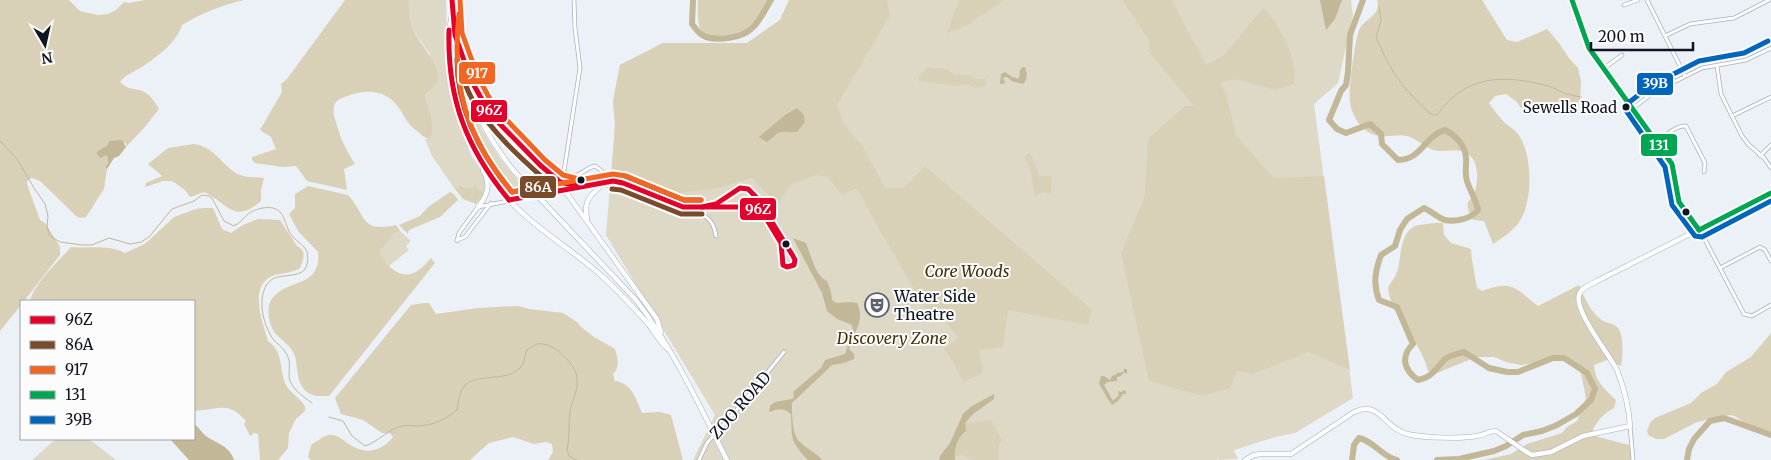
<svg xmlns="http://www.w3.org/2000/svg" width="1771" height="460" font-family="Merriweather,serif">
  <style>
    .green { fill: #ded8c7 }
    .forest { fill: #d9d1b7 }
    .water { fill: #c2b796 }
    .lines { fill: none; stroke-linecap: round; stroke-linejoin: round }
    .stream { stroke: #c2b796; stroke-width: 1 }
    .river { stroke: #c2b796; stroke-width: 6 }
    .minor-casing { stroke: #abb0b8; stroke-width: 4.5 }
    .tertiary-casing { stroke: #abb0b8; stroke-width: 5.5 }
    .secondary-casing { stroke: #abb0b8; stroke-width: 5.5 }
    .minor { stroke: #fcfdfe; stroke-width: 3 }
    .tertiary { stroke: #fcfdfe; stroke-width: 4.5 }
    .secondary { stroke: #fcfdfe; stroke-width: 4.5 }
    .minor-bridge-casing { stroke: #abb0b8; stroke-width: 4.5; stroke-linecap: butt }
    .minor-bridge { stroke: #fcfdfe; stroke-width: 3 }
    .bus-1-casing { stroke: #fcfcfc; stroke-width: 9 }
    .bus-2-casing { stroke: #fcfcfc; stroke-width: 9 }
    .bus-3-casing { stroke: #fcfcfc; stroke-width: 9 }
    .bus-4-casing { stroke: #fcfcfc; stroke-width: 9 }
    .bus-5-casing { stroke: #fcfcfc; stroke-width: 9 }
    .bus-1 { stroke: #e4002b; stroke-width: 5 }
    .bus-2 { stroke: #7a4b2a; stroke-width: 5 }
    .bus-3 { stroke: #f26522; stroke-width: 5 }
    .bus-4 { stroke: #00a651; stroke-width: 5 }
    .bus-5 { stroke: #0065bd; stroke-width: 5 }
    .bus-dot { fill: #101621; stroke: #fcfcfc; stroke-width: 2 }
    .labels { text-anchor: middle; stroke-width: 4; stroke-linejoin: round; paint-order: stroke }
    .bus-label { font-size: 15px; fill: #101621; stroke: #fcfcfc; text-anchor: end }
    .park-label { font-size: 16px; font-style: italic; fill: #3f3206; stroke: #fcfcfc }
    .poi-label { font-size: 16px; fill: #101621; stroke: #fcfcfc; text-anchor: start }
    .street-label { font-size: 16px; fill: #101621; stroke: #fcfcfc }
    .line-badge { stroke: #fcfcfc; stroke-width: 2 }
    .badge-label { font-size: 14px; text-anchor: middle; font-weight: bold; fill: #fff }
  </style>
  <rect width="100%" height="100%" fill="#ecf0f7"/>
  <g class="green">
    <path d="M409,0H446L447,49L457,117L471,155L485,176L486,181L484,194L474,186L473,188H465L460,185L455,189L432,156L425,139H430L431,123L425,95L435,86L430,54L412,29Z"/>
    <path d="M789,0H1351L1353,16L1338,83L1314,104L1353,398L1295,433L1275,437L1234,450L1238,459L1219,460L1218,459L1216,460H693L715,415L606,235L615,124L613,101L620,65L663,43H747L780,20Z"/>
    <path d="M454,54C466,108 490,151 527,191L506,194C473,150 455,111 452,55Z"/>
    <path d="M400,231L411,241L406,246L409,250L389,266L382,259L380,251L394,234Z"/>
    <path d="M56,439H89L116,460H32Z"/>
  </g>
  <g class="forest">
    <path d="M0,0H69L80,11L98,15L108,14L116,10L124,2L129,3L145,0H244C223,5 201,13 182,25C177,42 157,57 142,67C134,72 126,74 120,82C130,91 131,87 142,91C150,94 155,102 159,109L143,129L126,147V143C115,145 105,145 96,152L107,155L108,163L105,167L107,169L104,189L86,217L79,218L75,215L40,181L32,178L28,180L27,184L40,220L46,224L60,247V255L24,301H21V305L0,331Z"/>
    <path d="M345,0H409C410,9 410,19 412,27C416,42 449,70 434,87C431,90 428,91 425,95C428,107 436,128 430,139C424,138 422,135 417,131C406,123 406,118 399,108C385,87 361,89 340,99C331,103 333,114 336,122C340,138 346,150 355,164L344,169L347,190L307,181L296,166L283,167L255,163L252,160V157L276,149L271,137L260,130L282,92L281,84L287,79Z"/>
    <path d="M698,0H768C751,37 746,35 707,38C696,31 698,12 698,0Z"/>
    <path d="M789,0H887L890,15L837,105L844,124L863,147L885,188H904L925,166L1092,310L1088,325L1008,310L1003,347L979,350L983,373L963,382L954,363L944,349L958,338L944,319L925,308L874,220L857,188L842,195L828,177L816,175L790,185L779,202L767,194L752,178L719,188L679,193L612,169L615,124L613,101L620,65L663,43H747L780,20Z"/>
    <path d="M959,0H1004L966,26L947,33Z"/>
    <path d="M1122,0H1172L1206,65L1224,55L1264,7C1281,30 1297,54 1294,84L1275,90L1236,79L1219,83L1225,91L1236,135L1274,178L1324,176L1350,370L1308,352L1253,374L1237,371L1230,388L1202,396L1149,381L1121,253L1145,196L1148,139L1185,106H1194L1148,51L1150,42Z"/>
    <path d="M1377,0H1482L1507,40L1517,42L1547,29L1559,43L1569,58L1578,68L1581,81L1580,102L1521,108L1517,102L1506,94L1495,96L1489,103C1494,110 1500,118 1506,124C1510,127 1515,130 1518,134C1533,155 1534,204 1517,225C1510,233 1502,238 1493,244L1484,221L1473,220C1471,215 1466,208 1468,202C1469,200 1472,198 1473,196C1478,186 1479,169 1473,159C1464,146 1451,152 1438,151C1427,150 1418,139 1407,136C1398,134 1390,137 1381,136C1364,135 1352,118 1350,102C1348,90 1355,41 1359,30C1364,18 1382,16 1377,0Z"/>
    <path d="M928,67L947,69L954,75H968L978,79L987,78L985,86C977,88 975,89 968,84L956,86L919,81V77Z"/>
    <path d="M194,144C215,148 218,160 233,171C241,178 253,177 264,178L261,190V201C234,225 228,203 204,192L190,197L185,190L172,181H163L145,187L146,183L162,176L148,164L168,148Z"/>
    <path d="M1030,153L1040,176H1052L1051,194L1043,192L1035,197L1030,168L1024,157Z"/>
    <path d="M460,185L465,188H473L474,185L484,194L476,204L463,199L455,189Z"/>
    <path d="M308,186L348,195C367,216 360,233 396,225L400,231L394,234L380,251C381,258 385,262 390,267C407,282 419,272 431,258L435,263L329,396C321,396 313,397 307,392C296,383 298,368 295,356C291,345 282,341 275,333C269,325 266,309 271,300C285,278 322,289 318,252L298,231L289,214L295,208V194Z"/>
    <path d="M450,192L454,194L458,200L440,217L409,230L408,234L399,225L420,216L428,207Z"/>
    <path d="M204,208H213L222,229L231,233L243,225L258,219L280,220L297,246C307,250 304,261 299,269C291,273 281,273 272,276C248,287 263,323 268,341C284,352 279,370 286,385C290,393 300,398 305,406V411L296,419L289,433L288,448L278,460H260L258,434L254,433L250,436L244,424L246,421C228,400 217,410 194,411V301H30C35,282 58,262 71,247C89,249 107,244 125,253L145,244L174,217L196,209Z"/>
    <path d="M1435,223H1443L1444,235L1451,243L1471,249L1472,260L1477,288L1482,291C1513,280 1514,287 1538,306L1579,285C1583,295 1589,308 1597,316C1604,324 1612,322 1617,327C1624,333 1623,358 1621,366L1607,360L1594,365C1595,382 1605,389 1616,400L1614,408C1602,415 1596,421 1591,435L1629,445L1633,460H1484L1511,454L1527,444L1562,433L1567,427L1577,421L1586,398L1581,373L1569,361L1560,357L1544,362L1521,365L1506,362L1494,357H1476L1437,373L1428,371C1421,340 1390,317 1388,287C1392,281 1396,276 1398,269C1401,256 1400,233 1415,226C1421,224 1429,224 1435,223Z"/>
    <path d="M424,303H429L436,314L478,308L517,306L530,309L563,313L577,322L581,327L594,337L615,349C618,359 620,367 613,374L615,381C632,383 636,399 642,413L660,412L671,415L683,460H548L553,452L552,444L546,442L534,444L513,437L489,443L470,460H311L308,457L311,445C316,442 323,436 329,435C336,434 342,439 347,443C364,455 380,453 393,437L390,433H382L363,420L341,414L335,398L411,305Z"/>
    <path d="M1771,333V433L1746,424L1735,416L1730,415L1697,422L1664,439H1656L1648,435L1647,431L1650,423L1655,418L1691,403L1701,393L1717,384L1726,372L1751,357Z"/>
    <path d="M991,420L1002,440L999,446V460H973L962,455L954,456C956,444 962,434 965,423Z"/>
  </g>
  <g class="water">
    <path d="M1320,0H1342L1335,19L1326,30Z"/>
    <path d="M1023,67H1025C1027,73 1028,79 1023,84L1012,81L1007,77L1003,78L1005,83L1000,84L1001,74L1005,72L1012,77L1019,79L1020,70Z"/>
    <path d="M797,108L804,115L805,122L797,132C791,133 784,130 778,133C775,135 771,139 767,142L759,137L785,115Z"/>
    <path d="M122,140L126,147L119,156L114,158L107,169L105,167L108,163L107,155L100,158L96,152L108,145L109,141Z"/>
    <path d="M793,238L806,243C811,255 815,276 827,281L831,292L832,300L836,303L851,302L857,303C866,321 853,332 849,349L854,354V359L844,363L832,365L792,403C792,414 792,436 800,442C807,449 816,452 822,460H808C790,441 792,439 791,414C783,407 778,409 769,412L770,406L775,402L792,399L794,397L793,392L821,368L825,360L845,354L853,330L852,325L837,319L827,311L822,293Z"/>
    <path d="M1124,369H1127V374L1124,372L1121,376L1117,377V381L1107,382L1104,385L1113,401L1119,395L1118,392L1119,391L1121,392L1125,390L1126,394H1123L1118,401L1112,405C1107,399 1104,391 1099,384L1101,376H1104L1110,380L1112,376L1117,374V372L1119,373L1123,372Z"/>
    <path d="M994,394V399L973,414L965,423L966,431C957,437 954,450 955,460H939L940,456L950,443L963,414L972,406Z"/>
    <path d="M194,424C199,427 201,432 206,436C217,444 229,445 234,460H189L170,439H194Z"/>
  </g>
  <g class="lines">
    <g class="stream">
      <path d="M1379,6L1381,20L1376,37C1388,65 1397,81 1419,103C1425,109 1429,115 1437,115C1464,76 1502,74 1544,85C1551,86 1556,90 1562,92C1568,95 1575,96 1581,97"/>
      <path d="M0,141L17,159L34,188L45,204L48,216L47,227L50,236L60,242L82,245H92L109,238L130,244L141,242L149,237L172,209L194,201L202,195L209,196L212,198L224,221L234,226C240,223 243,219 248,214C256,208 273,204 280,212C286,219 286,228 292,236C300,245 311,247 307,264C304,281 278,271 269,282C256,296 263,325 273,339C277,344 283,347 286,353C291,361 289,367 289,375C289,388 303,396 312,403"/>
      <path d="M329,417L343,421L352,436L365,446C379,441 389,429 402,426C407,425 413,426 418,426C434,425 444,420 457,410C458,403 459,394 463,388C472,372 506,383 520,368C524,364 525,355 527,350C530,348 534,345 537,344C552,341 575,363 577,377C579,388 572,400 570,411C568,425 570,437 567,450L569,456L577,460"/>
    </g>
    <g class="river">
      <path d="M693,0L692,24C696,29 699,35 706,37C719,41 741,38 751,29C760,22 765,9 771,0"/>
      <path d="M1363,0L1350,35L1348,72L1346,85L1341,91L1329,120L1337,129L1346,133L1370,124L1381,134L1382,144L1398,160C1422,160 1424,136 1445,130C1455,135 1465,145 1466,157C1467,165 1464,172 1467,181C1470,191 1476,199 1478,210C1471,219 1456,222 1445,220C1438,218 1431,211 1424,208L1407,219L1400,230L1395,246L1381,255C1375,271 1373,284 1379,300L1397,307L1413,344C1400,357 1404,370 1418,380C1431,378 1436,369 1444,360C1449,355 1457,354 1464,352L1489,368L1507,372H1518L1553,358H1564L1587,373L1595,389L1591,400L1576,414L1557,425L1542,431L1523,435L1506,446L1494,451L1459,459L1437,460"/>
      <path d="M1352,460L1354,445L1359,438C1374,441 1382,457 1397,460"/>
      <path d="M1687,460L1689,449L1694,439L1710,421L1724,418L1771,435"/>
    </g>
    <g class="minor-casing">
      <g id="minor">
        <path d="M574,0L575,28L580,68L564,171L569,177C580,177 585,168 595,166L602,171L603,184"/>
        <path d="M1572,0L1589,48L1672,164L1679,202L1702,234L1744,314L1752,316L1771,305"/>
        <path d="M1647,0L1685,76"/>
        <path d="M1624,5L1638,0"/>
        <path d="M1665,36L1690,24L1734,18L1769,0"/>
        <path d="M1717,66L1721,94L1742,136L1749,145L1764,158L1771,168"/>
        <path d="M1603,69L1622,55"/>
        <path d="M1632,109L1654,92L1702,68L1746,60L1771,48"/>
        <path d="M1732,116L1771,97"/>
        <path d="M1657,143C1665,136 1676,125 1686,126L1705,163L1704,172"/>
        <path d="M1760,156L1771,145"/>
        <path d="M604,184L609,186H630"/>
        <path d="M589,186L610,181L623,183L701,214C711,219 714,225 716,236"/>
        <path d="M551,193L583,188"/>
        <path d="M457,240L465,237L491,203"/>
        <path d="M457,241L459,233L478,207L523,198"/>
        <path d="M1720,268L1760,247L1765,250L1771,261"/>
        <path d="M1630,426L1633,460"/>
        <path d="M699,460L707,443L740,406L784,352"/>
      </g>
    </g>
    <g class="tertiary-casing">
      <path id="tertiary" d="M1245,460L1254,455L1261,454H1291L1354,412C1380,400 1384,428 1407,434C1423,438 1461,439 1477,436C1484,435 1489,431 1496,431L1525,451L1532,455L1551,452L1583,436L1630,426C1629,407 1624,388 1617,370C1609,354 1574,311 1579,295C1581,287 1594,283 1601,279L1771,193"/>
    </g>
    <g class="secondary-casing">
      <g id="secondary">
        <path d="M452,0C454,63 474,122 514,171L636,300C673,348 699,405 727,460"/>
        <path d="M451,19C439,88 468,162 518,209C545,235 577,253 604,278C620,293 635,309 649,325C655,333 659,342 668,349"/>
        <path d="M458,43L471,80L485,105L496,120L568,195L657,319L661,332"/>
        <path d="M559,181C568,187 578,186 590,186"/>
        <path d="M478,207C488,195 491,184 483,170"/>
        <path d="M587,219C583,200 591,195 603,184"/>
      </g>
    </g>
    <use href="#minor" class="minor"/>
    <use href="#tertiary" class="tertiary"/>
    <use href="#secondary" class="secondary"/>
    <g class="minor-bridge-casing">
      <path id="minor-bridge" d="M523,198L551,193"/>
    </g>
    <use href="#minor-bridge" class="minor-bridge"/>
    <g class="bus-1-casing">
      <g id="bus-1">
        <path d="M452,0L455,35L471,80L485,105L496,120L540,165L560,182L577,186"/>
        <path d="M449,30C447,98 466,148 509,200"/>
        <path d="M740,188L748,189L757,198L793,256L795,260L794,265L787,267L783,265L781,243L761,210L753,207H702L716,204Z"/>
        <path d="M509,200L613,181L623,183L683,207H702"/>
      </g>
    </g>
    <g class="bus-2-casing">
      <g id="bus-2">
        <path d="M457,59C461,73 465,86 472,99C490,131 524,161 551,185L512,192C481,155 457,109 457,59Z"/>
        <path d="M625,176L684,200H701"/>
        <path d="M612,189L621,190L681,214H702"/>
      </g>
    </g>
    <g class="bus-3-casing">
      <g id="bus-3">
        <path d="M460,0L462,33L478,77L491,101L502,115L545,160L563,175L579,179"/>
        <path d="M459,14C451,85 466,137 512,192L613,174L626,176L684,200H701"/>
      </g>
    </g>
    <g class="bus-4-casing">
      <g id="bus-4">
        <path d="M1572,0L1589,48L1672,164L1679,202L1699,230"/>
        <path d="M1699,230L1771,193"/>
      </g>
    </g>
    <g class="bus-5-casing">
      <path id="bus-5" d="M1768,41L1744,53L1699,61L1650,86L1627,104L1625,109L1665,167L1672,205L1695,236L1702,237L1771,201"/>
    </g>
    <use href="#bus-1" class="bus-1"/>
    <use href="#bus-2" class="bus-2"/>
    <use href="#bus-3" class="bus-3"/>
    <use href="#bus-4" class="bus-4"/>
    <use href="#bus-5" class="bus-5"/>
  </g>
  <defs>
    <g id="theatre-ring" transform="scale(1.25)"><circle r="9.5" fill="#fcfcfc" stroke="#5d626c" stroke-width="1.5"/><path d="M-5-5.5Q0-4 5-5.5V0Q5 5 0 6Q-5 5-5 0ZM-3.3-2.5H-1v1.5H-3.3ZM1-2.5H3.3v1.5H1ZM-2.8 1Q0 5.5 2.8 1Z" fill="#5d626c"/></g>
  </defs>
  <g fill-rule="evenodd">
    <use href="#theatre-ring" x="877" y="305"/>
  </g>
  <g class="bus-dot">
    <circle cx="1626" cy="107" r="4.5"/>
    <circle cx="581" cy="180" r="4.5"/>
    <circle cx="1686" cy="212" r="4.5"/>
    <circle cx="786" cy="244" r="4.5"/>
  </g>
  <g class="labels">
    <g class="bus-label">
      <text x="1617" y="113">Sewells Road</text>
    </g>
    <g class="park-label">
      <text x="967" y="277">Core Woods</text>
      <text x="892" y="344">Discovery Zone</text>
    </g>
    <g class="poi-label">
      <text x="894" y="302">Water Side<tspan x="894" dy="18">Theatre</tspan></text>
    </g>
    <g class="street-label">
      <text transform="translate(740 405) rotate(-49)" y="6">ZOO ROAD</text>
    </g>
  </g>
  <g class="line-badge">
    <rect x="458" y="61" width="38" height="24" rx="5" fill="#f26522"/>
    <rect x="1636" y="72" width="38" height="24" rx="5" fill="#0065bd"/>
    <rect x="470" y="99" width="38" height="24" rx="5" fill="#e4002b"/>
    <rect x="1640" y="133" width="38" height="24" rx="5" fill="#00a651"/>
    <rect x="519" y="175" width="38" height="24" rx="5" fill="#7a4b2a"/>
    <rect x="739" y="197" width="38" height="24" rx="5" fill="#e4002b"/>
  </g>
  <g class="badge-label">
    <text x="477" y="78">917</text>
    <text x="1655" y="88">39B</text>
    <text x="489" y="115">96Z</text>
    <text x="1659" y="150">131</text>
    <text x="538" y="192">86A</text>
    <text x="758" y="214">96Z</text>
  </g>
  <rect x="20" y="300" width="175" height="140" fill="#fcfcfc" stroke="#9ea0a4"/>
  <rect x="30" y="316" width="25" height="8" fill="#e4002b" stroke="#9ea0a4"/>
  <text x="65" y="325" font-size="15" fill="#101621">96Z</text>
  <rect x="30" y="341" width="25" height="8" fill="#7a4b2a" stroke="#9ea0a4"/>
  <text x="65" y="350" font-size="15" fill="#101621">86A</text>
  <rect x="30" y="366" width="25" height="8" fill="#f26522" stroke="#9ea0a4"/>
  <text x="65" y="375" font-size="15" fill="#101621">917</text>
  <rect x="30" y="391" width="25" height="8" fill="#00a651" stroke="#9ea0a4"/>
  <text x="65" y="400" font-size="15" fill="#101621">131</text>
  <rect x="30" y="416" width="25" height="8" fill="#0065bd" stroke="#9ea0a4"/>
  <text x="65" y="425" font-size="15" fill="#101621">39B</text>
  <g transform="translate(45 45) rotate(171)" stroke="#fcfcfc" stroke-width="4" paint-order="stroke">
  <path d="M0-4L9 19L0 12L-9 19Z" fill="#101621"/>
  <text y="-8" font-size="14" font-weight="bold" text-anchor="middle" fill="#101621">N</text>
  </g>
  <path d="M1591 42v8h102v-8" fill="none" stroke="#101621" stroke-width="2.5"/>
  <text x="1598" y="42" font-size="15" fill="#101621" stroke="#fcfcfc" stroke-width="4" paint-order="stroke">200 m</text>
</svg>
